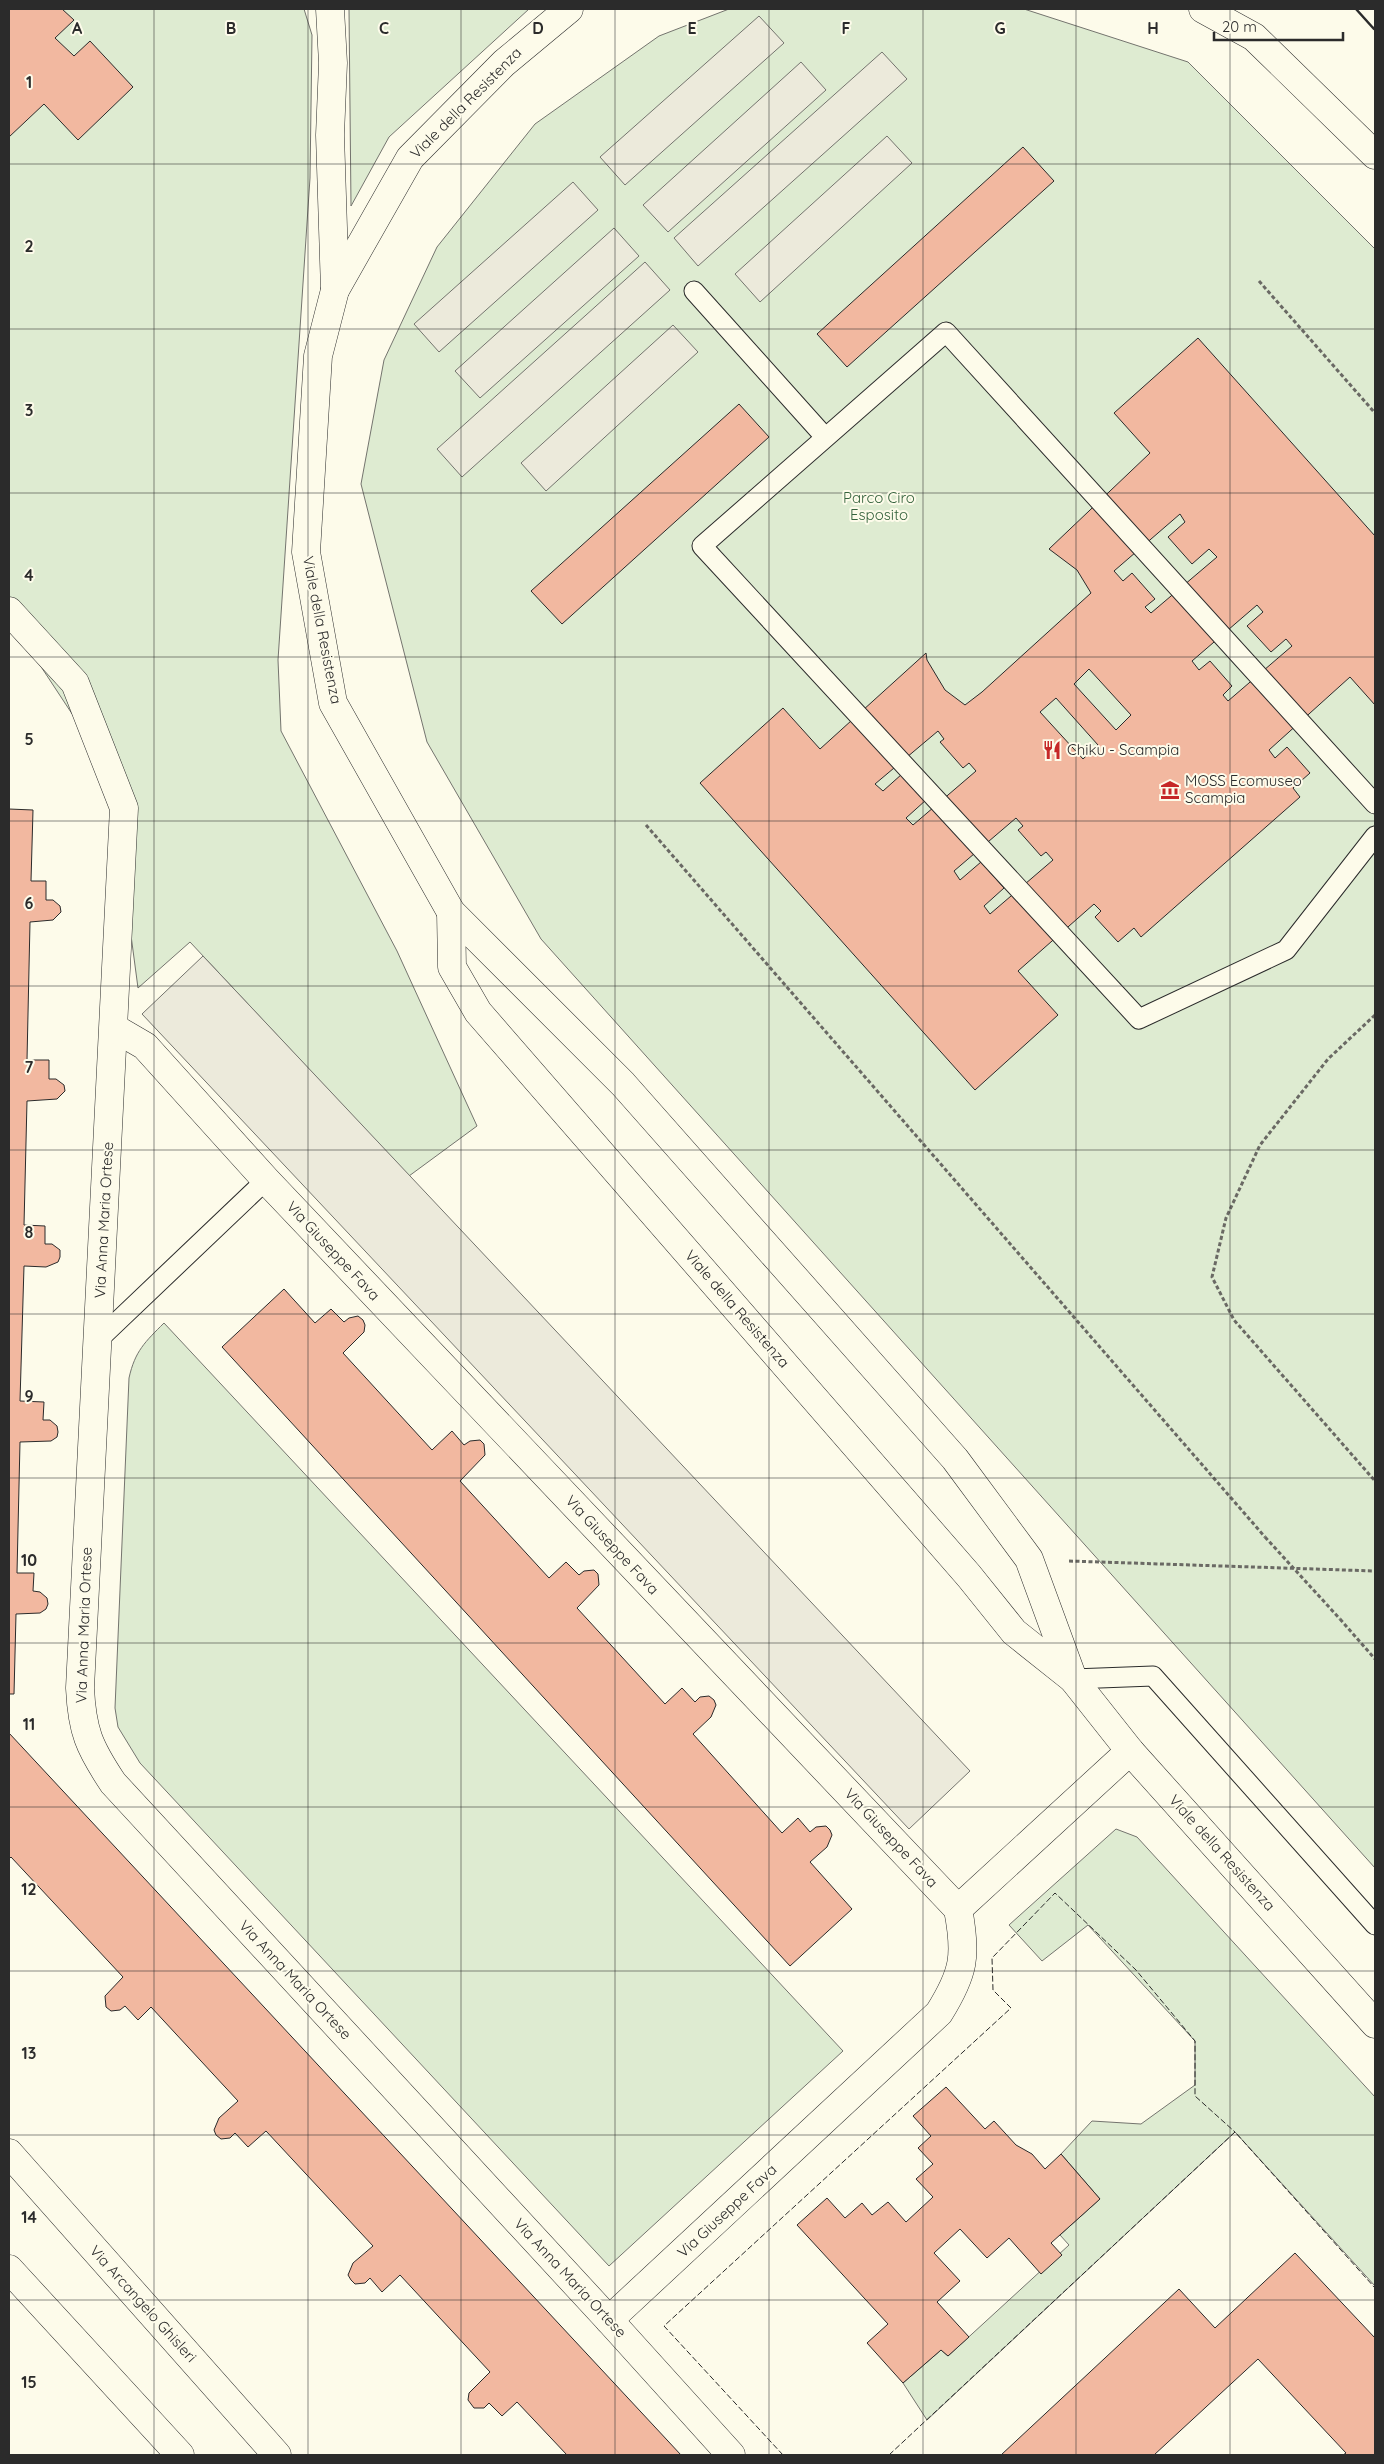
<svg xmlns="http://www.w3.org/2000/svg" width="1384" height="2464" font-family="Quicksand,sans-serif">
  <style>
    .green { fill: #deebd1; stroke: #74746e }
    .parking { fill: #eceadb; stroke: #74746e }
    .building { fill: #f2b8a0; stroke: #2b2b2b; fill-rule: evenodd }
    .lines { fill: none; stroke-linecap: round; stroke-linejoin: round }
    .lane-casing { stroke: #2b2b2b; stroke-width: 21 }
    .street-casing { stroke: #2b2b2b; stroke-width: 29 }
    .secondary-casing { stroke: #2b2b2b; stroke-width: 29 }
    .path { stroke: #6a6964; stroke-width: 3; stroke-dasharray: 4 2.5; stroke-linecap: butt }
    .lane { stroke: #fdfbea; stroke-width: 19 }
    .street { stroke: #fdfbea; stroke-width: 28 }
    .secondary { stroke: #fdfbea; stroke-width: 28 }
    .path-bridge { stroke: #6a6964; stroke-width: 3; stroke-dasharray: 4 2.5; stroke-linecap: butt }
    .fence { stroke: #2b2b2b; stroke-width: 1; stroke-dasharray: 6 2.5; stroke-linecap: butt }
    .wall { stroke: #2b2b2b; stroke-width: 2.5 }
    .grid { fill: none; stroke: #2b2b2b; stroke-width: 1; stroke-opacity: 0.55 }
    .labels { text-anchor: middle; stroke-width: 4; stroke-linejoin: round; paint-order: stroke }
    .street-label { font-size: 15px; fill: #2b2b2b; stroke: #fdfbea }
    .park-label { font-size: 15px; fill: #34623c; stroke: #fdfbea }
    .poi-label { font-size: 15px; fill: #2b2b2b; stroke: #fdfbea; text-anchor: start }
    .grid-label { font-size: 16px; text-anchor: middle; font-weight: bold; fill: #2b2b2b; stroke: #fdfbea; stroke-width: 4; stroke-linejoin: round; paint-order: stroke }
  </style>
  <rect width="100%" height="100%" fill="#fdfbea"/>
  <g class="green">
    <path d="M9,9H304L312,35L310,178L278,660L281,731L397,951L477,1126L409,1176L190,942L138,988L109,770L9,618Z"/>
    <path d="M349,9H529L389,137L351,206Z"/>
    <path d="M729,9H1024L1188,62L1375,249V1868L541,939L427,742L361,484L384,360L437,247L535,124L659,36Z"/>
    <path d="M164,1323L843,2051L609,2266L140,1763L118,1727L115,1708L129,1378C135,1351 145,1342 164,1323Z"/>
    <path d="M1116,1829L1137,1837L1375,2097V2286L1235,2132L927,2420L903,2383L941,2350L948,2356L1069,2245L1060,2235L1100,2199L1061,2154L1092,2121L1141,2124L1195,2085V2041L1088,1925L1042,1961L1009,1925Z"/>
  </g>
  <g class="parking">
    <path d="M759,16L784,43L625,185L600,157Z"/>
    <path d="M882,52L907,79L698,266L674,238Z"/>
    <path d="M801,62L826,90L668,232L643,205Z"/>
    <path d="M887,136L912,163L760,302L735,274Z"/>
    <path d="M573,182L598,210L439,352L414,324Z"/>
    <path d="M614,228L639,256L480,398L455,371Z"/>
    <path d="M645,262L670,290L462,477L437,449Z"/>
    <path d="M673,325L698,352L546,491L521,463Z"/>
    <path d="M203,956L970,1771L909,1829L142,1014Z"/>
  </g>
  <g class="building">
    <path d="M9,9H62L74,20L55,38L74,56L90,41L133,87L78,140L44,104L9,137Z"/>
    <path d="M1023,147L1054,181L847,367L817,334Z"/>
    <path d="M1198,338L1375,536V705L1350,677L1269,750L1275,758L1287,747L1310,773L1293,788L1300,797L1141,937L1134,928L1118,942L1095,917L1101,911L1094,904L1018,971L1058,1015L975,1090L700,783L783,708L820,749L926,653L927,660L945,690L965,705L982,692L1091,593L1077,570L1049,549L1150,453L1114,413ZM1180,514L1185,522L1168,537L1192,564L1209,549L1217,557L1151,613L1145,607L1155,599L1132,573L1123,581L1114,571ZM1257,605L1263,612L1247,626L1271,652L1286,639L1292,646L1228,701L1223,695L1232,686L1210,661L1199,670L1192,661ZM1089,669L1131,715L1116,730L1074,684ZM1056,698L1098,745L1083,759L1040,712ZM938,731L944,739L940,742L963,768L969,763L976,771L913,825L906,818L926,800L902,774L883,791L875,784ZM1016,818L1023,826L1018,830L1041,856L1046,852L1053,860L990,914L984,906L1004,888L981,862L960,880L954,871Z"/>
    <path d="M739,404L769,437L562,624L531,591Z"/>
    <path d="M9,809L33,810L31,881H46V900H53L60,906L61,912L53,920L30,922L27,1060H49V1079H56L64,1085L65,1091L57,1099L27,1101L24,1225L45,1226V1244H52L60,1250V1257L58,1262L46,1267L24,1266L20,1401L44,1402L43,1420H50L57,1426L58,1432L57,1437L51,1441L20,1442L17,1573H34L33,1591L40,1592L47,1598L48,1604L46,1609L40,1613L16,1614L14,1694H9Z"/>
    <path d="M284,1289L315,1323L331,1309L344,1322L349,1318L358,1316L363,1320L365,1325L364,1332L343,1353L432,1450L452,1431L464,1445L470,1441L480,1440L484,1444L485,1455L460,1481L549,1578L566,1562L579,1575L584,1571L594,1570L598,1574L599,1585L577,1608L665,1704L682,1688L695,1702L700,1697L709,1696L714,1700L716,1705L711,1717L693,1734L782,1833L798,1818L810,1832L816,1827L826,1826L830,1830L832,1835L827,1847L810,1862L852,1909L790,1966L222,1347Z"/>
    <path d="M9,1733L681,2455H567L517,2402L502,2416L489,2403L484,2408H474L468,2400L469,2393L490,2372L400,2275L382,2292L370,2278L365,2283L355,2284L351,2280L348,2275L353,2263L373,2246L266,2131L248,2147L235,2133L230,2138L221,2139L216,2135L214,2130L219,2118L238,2101L151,2007L138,2020L125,2006L120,2010L111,2011L106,2007L105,1996L123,1977L11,1857L9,1859Z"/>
    <path d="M946,2087L985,2129L994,2121L1016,2145L1032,2154L1045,2169L1061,2154L1100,2199L1051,2243L1062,2255L1041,2274L1009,2238L987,2258L960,2229L934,2253L960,2281L937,2302L969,2337L948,2356L941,2350L903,2383L867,2343L888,2324L797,2225L827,2198L845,2218L862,2203L872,2215L888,2202L906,2222L933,2197L916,2179L933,2164L918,2148L931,2136L913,2116Z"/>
    <path d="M1295,2253L1375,2338V2455H1343L1346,2453L1258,2359L1154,2455H1001L1179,2289L1215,2328Z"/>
  </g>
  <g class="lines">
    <g class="lane-casing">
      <g id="lane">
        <path d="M694,291L825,437"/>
        <path d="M1375,804L946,332L702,546L1139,1019L1286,950L1375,836"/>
        <path d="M98,1340L266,1180"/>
        <path d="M1073,1679L1153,1676L1375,1925"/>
      </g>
    </g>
    <g class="street-casing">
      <g id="street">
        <path d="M330,9L333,63L330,135L335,290"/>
        <path d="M569,9L504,63L410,158L335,290L318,356L306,552L333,703L451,912L623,1084L955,1459L1029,1559L1073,1679"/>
        <path d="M1203,9L1254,37L1375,155"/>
        <path d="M9,611L75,683L124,808L80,1688C82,1731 89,1747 113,1783L609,2320L731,2455"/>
        <path d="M451,912L452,967L478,1012L969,1576L1014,1632L1073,1679L1130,1751L1375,2024"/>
        <path d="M114,1028L145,1046L266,1180L958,1909L1130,1751"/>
        <path d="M609,2320L939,2013C964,1973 967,1956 958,1909"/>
      </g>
    </g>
    <g class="secondary-casing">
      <g id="secondary">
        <path d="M9,2153L277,2455"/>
        <path d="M9,2269L180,2455"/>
      </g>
    </g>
    <g class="path">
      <path d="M1259,281L1375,413"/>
      <path d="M646,825L1265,1537"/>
      <path d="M1375,1015L1328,1059L1260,1145L1226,1218L1212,1277L1234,1320L1375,1481"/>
      <path d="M1069,1561L1375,1571"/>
      <path d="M1340,1619L1375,1659"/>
    </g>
    <use href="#lane" class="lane"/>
    <use href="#street" class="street"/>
    <use href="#secondary" class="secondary"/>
    <path class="path-bridge" d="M1265,1537L1340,1619"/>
    <g class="fence">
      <path d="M783,2455L664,2326L1011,2008L993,1990L992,1958L1055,1893L1136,1970L1195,2041V2096L1235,2132"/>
      <path d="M889,2455L1235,2132L1375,2288"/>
    </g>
    <path class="wall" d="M1356,9L1374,29L1375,27"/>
  </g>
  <path class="grid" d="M154,9V2455M308,9V2455M461,9V2455M615,9V2455M769,9V2455M923,9V2455M1076,9V2455M1230,9V2455M9,164H1375M9,329H1375M9,493H1375M9,657H1375M9,821H1375M9,986H1375M9,1150H1375M9,1314H1375M9,1478H1375M9,1643H1375M9,1807H1375M9,1971H1375M9,2135H1375M9,2300H1375"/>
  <defs>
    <g id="restaurant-bare" transform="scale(1.5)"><path d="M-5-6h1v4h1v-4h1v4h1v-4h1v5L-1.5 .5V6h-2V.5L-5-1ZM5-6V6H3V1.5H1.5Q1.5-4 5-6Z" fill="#c62828" stroke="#fdfbea" stroke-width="2.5" paint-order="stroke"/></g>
    <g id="museum-bare" transform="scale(1.5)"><path d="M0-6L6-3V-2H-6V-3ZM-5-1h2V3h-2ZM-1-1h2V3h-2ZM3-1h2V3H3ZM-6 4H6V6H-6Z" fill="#c62828" stroke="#fdfbea" stroke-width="2.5" paint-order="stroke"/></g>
  </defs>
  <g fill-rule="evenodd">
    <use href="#restaurant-bare" x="1052" y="750"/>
    <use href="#museum-bare" x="1170" y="790"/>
  </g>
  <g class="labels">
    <g class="street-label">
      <text transform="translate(466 103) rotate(-45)" y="5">Viale della Resistenza</text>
      <text transform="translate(322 630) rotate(79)" y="5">Viale della Resistenza</text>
      <text transform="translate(104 1220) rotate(-87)" y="5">Via Anna Maria Ortese</text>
      <text transform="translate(333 1251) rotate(47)" y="5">Via Giuseppe Fava</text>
      <text transform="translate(737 1309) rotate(49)" y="5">Viale della Resistenza</text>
      <text transform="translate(612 1545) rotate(47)" y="5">Via Giuseppe Fava</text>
      <text transform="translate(84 1625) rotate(-88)" y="5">Via Anna Maria Ortese</text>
      <text transform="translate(891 1838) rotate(47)" y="5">Via Giuseppe Fava</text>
      <text transform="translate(1222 1853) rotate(48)" y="5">Viale della Resistenza</text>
      <text transform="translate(295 1980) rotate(47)" y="5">Via Anna Maria Ortese</text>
      <text transform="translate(727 2211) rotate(-43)" y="5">Via Giuseppe Fava</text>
      <text transform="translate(570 2278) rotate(47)" y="5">Via Anna Maria Ortese</text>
      <text transform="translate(143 2304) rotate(48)" y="5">Via Arcangelo Ghisleri</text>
    </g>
    <g class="park-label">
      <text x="879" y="503">Parco Ciro<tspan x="879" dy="17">Esposito</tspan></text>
    </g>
    <g class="poi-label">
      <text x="1067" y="755">Chiku - Scampia</text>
      <text x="1185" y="786">MOSS Ecomuseo<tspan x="1185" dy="17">Scampia</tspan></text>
    </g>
  </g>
  <g class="grid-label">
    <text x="77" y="34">A</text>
    <text x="231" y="34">B</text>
    <text x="384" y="34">C</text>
    <text x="538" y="34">D</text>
    <text x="692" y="34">E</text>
    <text x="846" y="34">F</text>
    <text x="1000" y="34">G</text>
    <text x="1153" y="34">H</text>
    <text x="29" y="88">1</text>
    <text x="29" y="252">2</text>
    <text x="29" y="416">3</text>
    <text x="29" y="581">4</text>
    <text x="29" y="745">5</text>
    <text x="29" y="909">6</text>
    <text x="29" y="1073">7</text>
    <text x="29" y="1238">8</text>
    <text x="29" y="1402">9</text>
    <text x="29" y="1566">10</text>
    <text x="29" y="1730">11</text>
    <text x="29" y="1895">12</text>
    <text x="29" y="2059">13</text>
    <text x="29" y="2223">14</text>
    <text x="29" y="2388">15</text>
  </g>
  <rect width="1384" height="2464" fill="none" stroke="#2b2b2b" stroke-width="20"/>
  <path d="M1214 32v8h129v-8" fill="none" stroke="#2b2b2b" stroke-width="2.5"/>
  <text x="1222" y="32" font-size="15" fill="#2b2b2b" stroke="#fdfbea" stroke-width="4" paint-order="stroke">20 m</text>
</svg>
